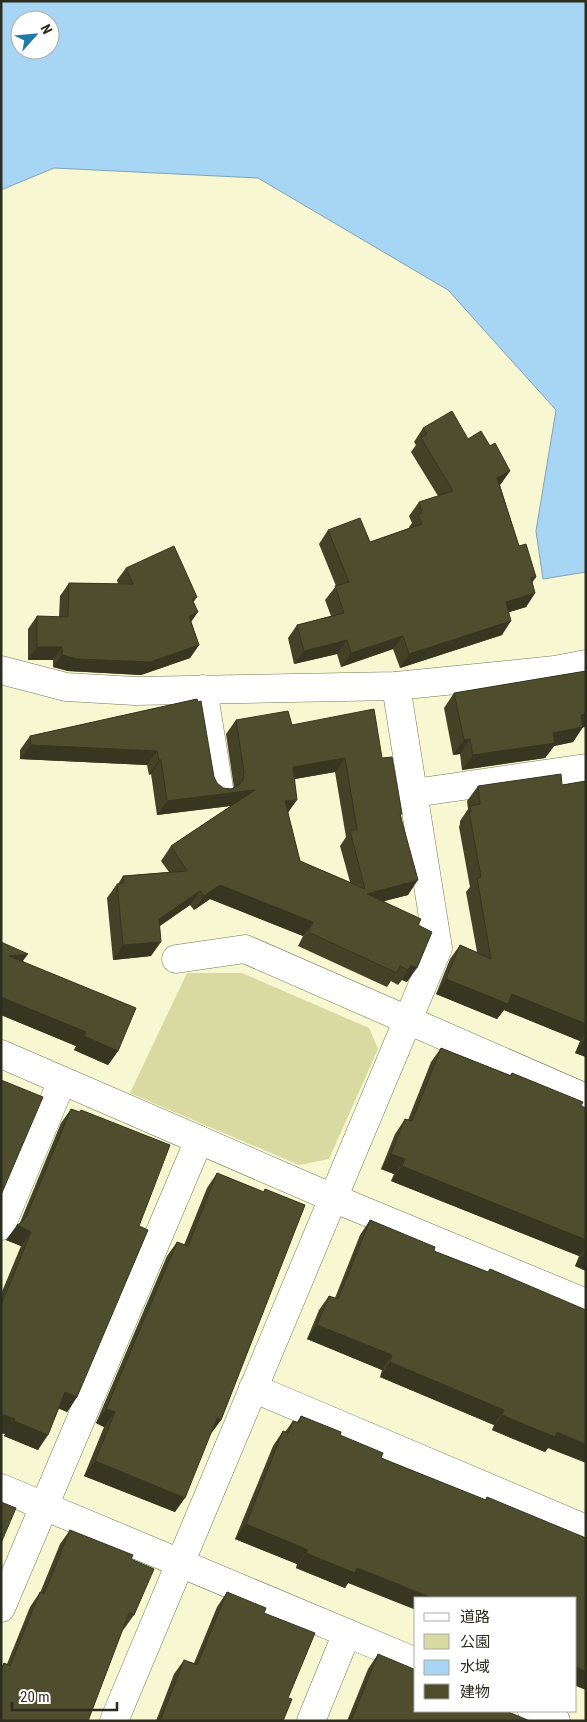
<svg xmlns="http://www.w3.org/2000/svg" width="587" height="1722" font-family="'Roboto Condensed','Noto Sans JP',sans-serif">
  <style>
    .green { fill: #d9d9a2 }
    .water { fill: #a7d6f4; stroke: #82a3b4; fill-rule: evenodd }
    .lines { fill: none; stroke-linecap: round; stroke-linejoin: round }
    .minor-casing { stroke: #775; stroke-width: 29 }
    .minor { stroke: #fff; stroke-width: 28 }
    .wall { fill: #434227; fill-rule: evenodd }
    .shaded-wall { fill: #373620 }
    .building { fill: #4e4d2d; stroke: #373620; fill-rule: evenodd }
  </style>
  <rect width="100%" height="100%" fill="#f7f7d1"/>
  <path class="green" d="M187,973H242L369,1028L378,1049L329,1159L299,1165L130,1093Z"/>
  <path class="water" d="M1,1H586V572L543,579L536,531L556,410L448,290L258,178L54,168L1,190ZM20,20H50V50H20Z"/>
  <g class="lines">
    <g class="minor-casing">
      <g id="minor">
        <path d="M1,670L66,687L135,691L396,686L555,670L586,664"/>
        <path d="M203,689L219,788"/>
        <path d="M414,793L586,768"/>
        <path d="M176,959L245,949L586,1098"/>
        <path d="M1,1054L333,1198L586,1303"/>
        <path d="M1,1226L62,1081"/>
        <path d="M253,1388L586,1529"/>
        <path d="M1,1488L416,1662"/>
        <path d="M1,1608L199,1140"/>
        <path d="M532,1711L556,1721"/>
        <path d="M114,1721L438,948L396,686"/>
        <path d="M311,1721L347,1633"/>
      </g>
    </g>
    <use href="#minor" class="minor"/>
  </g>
  <g class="wall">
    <path d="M423,428L468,439L490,446L510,471L500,485L519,546L536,577L532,582L535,593L526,607L509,612L502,635L400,668L393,649L341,667L337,654L294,664L288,638L297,625L331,616L325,600L336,586L319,544L328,530L370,542L409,528V527L412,523L409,516L419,502L438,496L411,452L416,445L414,442Z"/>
    <path d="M126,568L197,597L193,603L191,622L199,645L190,658L141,675L68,671L53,667V660H28V629L37,616L59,617L60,596L69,583L118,584L117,580Z"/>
    <path d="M586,671V727H583L573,742L554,746L545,758L462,770L460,754L453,755L444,708L454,693Z"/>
    <path d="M197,699L214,777L217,783L223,788L231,789L234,788L226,734L236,720L292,725L382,758L401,815L408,895L384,901L418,925L407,982L402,980L398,985L391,981L387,987L298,946L303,936L210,899L194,910L190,905L160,926L151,956L113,960L107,898L117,884H118L123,876L169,872L161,861L171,846L231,806L157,815L151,774L149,775L147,765L20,759V750L30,736ZM335,772L346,837L340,846L350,882L300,861L288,813L295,779Z"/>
    <path d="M586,781V1057L575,1053L580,1041L504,1010L497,1019L436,994L450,959L460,945L477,952L466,892L470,887L459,827L460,824V821L468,809L467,801L478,786L562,785Z"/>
    <path d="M1,942L23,961L118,1051L108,1065L74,1050L76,1046L1,1015Z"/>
    <path d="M441,1048L510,1075L512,1073L586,1108V1271L575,1266L579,1256L391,1181L394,1174L381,1169L395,1134L405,1119L408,1120L431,1062Z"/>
    <path d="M71,1109L139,1226L77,1397L67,1412L59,1408L38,1450L4,1436L5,1434L1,1433V1294L21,1246L6,1240L19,1225L61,1123Z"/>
    <path d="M217,1173L263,1192L265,1189L221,1420L211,1433L175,1512L84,1476L104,1427L96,1423L167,1256L177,1242L184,1245L207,1188Z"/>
    <path d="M370,1220L434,1251L488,1272L490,1269L548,1448L545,1452L492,1430L494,1425L380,1377L382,1370L307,1339L319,1310L329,1296L335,1298L360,1235Z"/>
    <path d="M301,1416L340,1435L381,1458L485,1500L487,1497L576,1598L348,1583L345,1588L296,1568L297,1564L235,1539L273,1446L283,1431L285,1432L293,1421L297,1422Z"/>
    <path d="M70,1530L131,1559L134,1615L124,1629L1,1721V1667L4,1663L7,1664L30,1607L40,1592V1593L60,1544Z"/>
    <path d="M227,1592L264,1613L288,1698L283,1721H156L174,1674L184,1660L194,1663L217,1607Z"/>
    <path d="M378,1654L416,1711L530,1721H347L368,1669Z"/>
  </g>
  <g class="shaded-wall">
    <path d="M510,471L500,485L488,492L497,478Z"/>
    <path d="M536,577L526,591L531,578Z"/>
    <path d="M535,593L526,607L496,616L506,602Z"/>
    <path d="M198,612L189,625V616Z"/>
    <path d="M511,621L502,635L400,668L409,654Z"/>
    <path d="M403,636L393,649L341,667L351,653Z"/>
    <path d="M347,640L337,654L294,664L304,651Z"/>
    <path d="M199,645L190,658L141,675L68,671L53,667L62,655Z"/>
    <path d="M37,647H62L53,660H28Z"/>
    <path d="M586,714V727L580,728L583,727L573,742L554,746L545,758L462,770L473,755L553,733L581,715Z"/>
    <path d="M470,739L460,754L453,755L464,740Z"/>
    <path d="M31,745L157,751L147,765L20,759Z"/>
    <path d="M345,758L335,772L283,781L293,767Z"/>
    <path d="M159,760H161L151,774L149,775Z"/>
    <path d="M255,790L245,804L157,815L167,801Z"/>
    <path d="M297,800L287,814L285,801Z"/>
    <path d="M418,880L408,895L357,908L367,894Z"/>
    <path d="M220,885L313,922L303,936L210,899L194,910L204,896Z"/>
    <path d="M200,891L190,905L149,933L159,919Z"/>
    <path d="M161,942L151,956L113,960L123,945Z"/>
    <path d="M28,954L18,968L9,956Z"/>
    <path d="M411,965L417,968L407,982L402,980Z"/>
    <path d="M446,979L512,994L586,1024V1032L580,1041L504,1010L497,1019L436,994Z"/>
    <path d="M1,997L86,1032L76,1046L1,1015Z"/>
    <path d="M84,1036L118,1051L108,1065L74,1050Z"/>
    <path d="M585,1038H586V1057L575,1053Z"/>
    <path d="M391,1154L405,1159L394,1174L381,1169Z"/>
    <path d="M402,1166L586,1240V1246L579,1256L391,1181Z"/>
    <path d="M17,1225L31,1232L21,1246L6,1240Z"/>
    <path d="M585,1252H586V1271L575,1266Z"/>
    <path d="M317,1325L392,1355L382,1370L307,1339Z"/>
    <path d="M390,1362L504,1410L494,1425L380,1377Z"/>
    <path d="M65,1392L77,1397L67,1412L55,1407Z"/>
    <path d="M106,1409L115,1412L104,1427L96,1423Z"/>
    <path d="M1,1414L15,1419L5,1434L1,1433Z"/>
    <path d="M502,1415L557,1432L586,1444V1463L548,1448L545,1452L492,1430Z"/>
    <path d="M217,1418L221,1420L210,1435Z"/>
    <path d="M14,1421L48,1435L38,1450L4,1436Z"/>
    <path d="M95,1461L185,1498L175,1512L84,1476Z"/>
    <path d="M246,1524L308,1550L297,1564L235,1539Z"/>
    <path d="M306,1553L357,1568L433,1598H416V1610L348,1583L345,1588L296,1568Z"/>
    <path d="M576,1667L586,1671V1690L576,1686Z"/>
  </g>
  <g class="building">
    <path d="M452,411L468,439L481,431L490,446L495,443L510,471L497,478L519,546L526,544L536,577L531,578L535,593L506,602L511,621L409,654L403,636L351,653L347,640L304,651L297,625L344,613L335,586L349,582L328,530L360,518L370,542L422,524L418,514L422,513L419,502L453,491L421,438L427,434L423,428Z"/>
    <path d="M174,546L197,597L192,599L198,612L189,616L199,645L150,662L77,659L62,655V647H37V616L68,617L69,583L133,584L126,568Z"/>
    <path d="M586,671V714L581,715L583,727L553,733L555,743L473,755L470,739L464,740L454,693Z"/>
    <path d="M197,699L198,702L201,701L214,777L217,783L223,788L231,789L239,785L243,780L244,772L236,720L288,711L292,725L374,709L382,758L392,757L402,814H400L418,880L367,894L421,919L418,925L432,932L417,968L411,965L408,970L400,966L397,973L308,932L313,922L220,885L204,896L200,891L159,919L161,942L123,945L117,884L124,883L123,876L187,871L171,846L255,790L167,801L161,760H159L157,751L31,745L30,736ZM345,758L357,829L350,831L365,889L300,861L285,801L297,800L293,767Z"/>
    <path d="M561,774L562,785L586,781V1024L512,994L508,1004L446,979L460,945L491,959L477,878L481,877L469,812H471L470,806L480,804L478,786Z"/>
    <path d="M1,942L28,954L9,956L136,1008L118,1051L84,1036L86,1032L1,997Z"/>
    <path d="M441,1048L511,1076L512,1073L583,1102L581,1106L586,1108V1240L402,1166L405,1159L391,1154L405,1119L412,1121Z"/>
    <path d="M1,1080L43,1097L1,1195Z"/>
    <path d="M71,1109L80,1112L81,1110L170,1145L139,1226L148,1230L77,1397L65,1392L48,1435L14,1421L15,1419L1,1414V1305L31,1232L17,1225L21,1223L26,1217Z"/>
    <path d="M217,1173L264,1192L265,1189L305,1205L221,1420L217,1418L185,1498L95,1461L115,1412L106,1409L177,1242L188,1246Z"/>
    <path d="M370,1220L435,1247L434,1251L488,1272L490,1269L586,1310V1444L557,1432L555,1437L502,1415L504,1410L390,1362L392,1355L317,1325L329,1296L338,1299Z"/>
    <path d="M301,1416L341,1432L340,1435L383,1453L381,1458L486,1500L487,1497L586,1538V1671L576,1667V1598H433L357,1568L355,1573L306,1553L308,1550L246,1524L283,1431L288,1433L293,1421L299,1423Z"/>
    <path d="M1,1502L16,1508L1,1543Z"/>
    <path d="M70,1530L133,1555L131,1559L154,1569L134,1615L129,1613L88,1721H1V1669L4,1663L10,1666L40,1592L44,1594Z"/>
    <path d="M227,1592L266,1608L264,1613L315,1633L288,1698L292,1699L283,1721H160L184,1660L197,1665Z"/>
    <path d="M378,1654L416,1670V1711H506L530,1721H351Z"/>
  </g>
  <rect width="587" height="1722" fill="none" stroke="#2d2d1f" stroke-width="5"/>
  <rect x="414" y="1597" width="162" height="115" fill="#ffffff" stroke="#ababa5"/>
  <rect x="424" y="1613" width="25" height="8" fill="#ffffff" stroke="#ababa5"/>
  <text x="460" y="1622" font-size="15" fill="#2d2d1f">道路</text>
  <rect x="424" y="1634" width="25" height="15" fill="#d9d9a2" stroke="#ababa5"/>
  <text x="460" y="1647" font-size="15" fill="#2d2d1f">公園</text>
  <rect x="424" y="1660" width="25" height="15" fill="#a7d6f4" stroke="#ababa5"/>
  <text x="460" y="1672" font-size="15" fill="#2d2d1f">水域</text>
  <rect x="424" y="1684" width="25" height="15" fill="#4e4d2d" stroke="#ababa5"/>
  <text x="460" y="1697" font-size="15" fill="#2d2d1f">建物</text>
  <g transform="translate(35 35) rotate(63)"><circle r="24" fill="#ffffff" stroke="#ababa5"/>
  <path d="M0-4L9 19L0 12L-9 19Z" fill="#227aa9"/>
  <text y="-8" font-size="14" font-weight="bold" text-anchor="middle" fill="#2d2d1f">N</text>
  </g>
  <path d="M12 1702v8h105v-8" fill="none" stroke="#2d2d1f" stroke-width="2.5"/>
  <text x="20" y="1702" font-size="15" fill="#2d2d1f" stroke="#ffffff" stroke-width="4" paint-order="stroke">20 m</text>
</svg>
